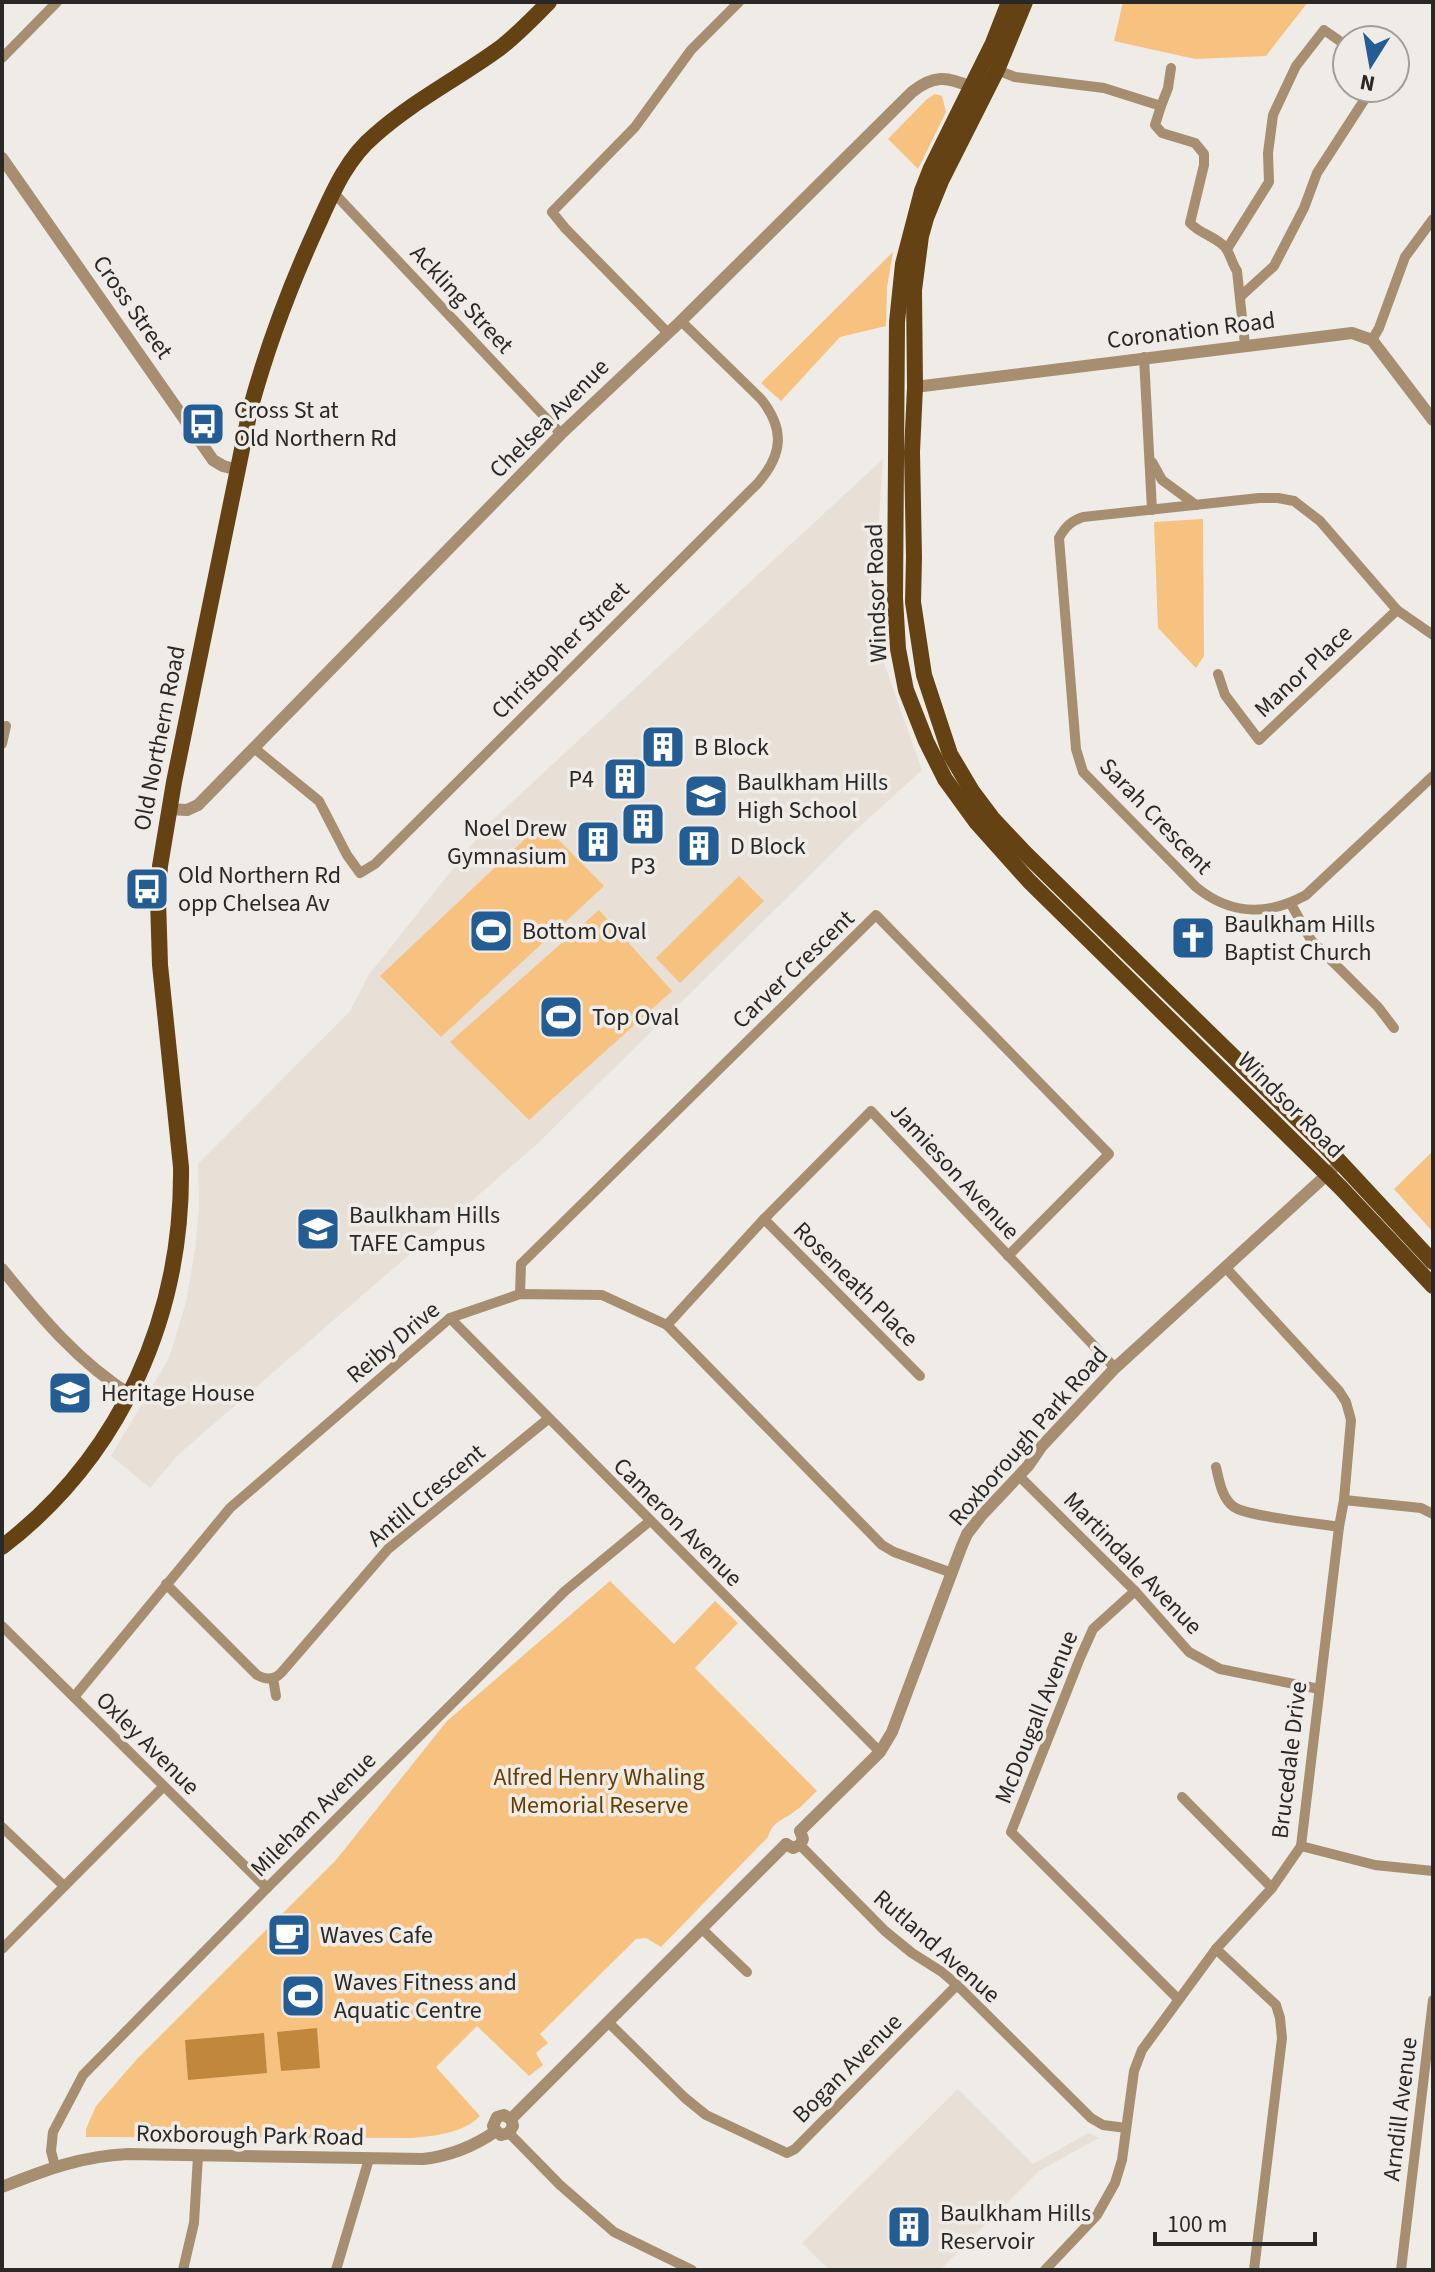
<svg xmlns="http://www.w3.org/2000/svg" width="1435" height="2272" font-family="'Source Sans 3',sans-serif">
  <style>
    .built { fill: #e8e0d6 }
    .green { fill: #f7c180 }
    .water { fill: #c1873d }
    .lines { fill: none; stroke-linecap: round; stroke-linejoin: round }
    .minor { stroke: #a78e70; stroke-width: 10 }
    .tertiary { stroke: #a78e70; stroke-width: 12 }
    .primary { stroke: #654213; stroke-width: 16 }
    .labels { text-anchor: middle; stroke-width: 7; stroke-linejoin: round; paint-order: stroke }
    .street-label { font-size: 24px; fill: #292827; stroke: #efece8 }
    .poi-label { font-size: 24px; fill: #292827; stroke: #efece8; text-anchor: start }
    .park-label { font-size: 24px; fill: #653e00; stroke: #efece8 }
  </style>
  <rect width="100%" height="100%" fill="#efece8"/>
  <g class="built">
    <path d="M883,459L872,629L922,770L855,831L535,1146L179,1454L150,1488L111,1456L169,1358L186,1302L195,1249L199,1208L198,1164L350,1011L368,976L489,823Z"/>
    <path d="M958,2089L1033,2164L1088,2133L1099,2138L1039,2171L940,2270H829L802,2243Z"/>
  </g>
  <g class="green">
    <path d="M1123,2H1308L1266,56L1195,59L1114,41Z"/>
    <path d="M935,94L942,96L946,112L918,169L888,139L926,100Z"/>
    <path d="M893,252L887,287L886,326L840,337L781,401L761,383Z"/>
    <path d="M1203,519L1204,656L1196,668L1158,628L1154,522Z"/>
    <path d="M542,823L604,886L441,1037L380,976Z"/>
    <path d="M739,876L764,901L680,983L656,958Z"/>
    <path d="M599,910L672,991L529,1120L450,1042Z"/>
    <path d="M1433,1147V1232L1394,1189L1432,1152Z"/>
    <path d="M610,1581L674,1644L715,1601L738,1623L695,1668L817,1791C809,1798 801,1808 791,1814C780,1821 773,1822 768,1837L661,1947L646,1938L636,1939L540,2034L548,2043L536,2053L543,2065L529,2076L477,2026L436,2067L480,2116C464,2133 434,2136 412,2138L86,2137V2129L96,2106L137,2059L336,1860L447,1721Z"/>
  </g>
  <g class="water">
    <path d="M317,2028L320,2068L281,2071L277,2032Z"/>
    <path d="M264,2033L267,2073L188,2080L185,2040Z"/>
  </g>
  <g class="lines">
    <g class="minor">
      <path d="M2,58L57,2"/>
      <path d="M997,70L1015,77L1104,88L1161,106L1155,125L1162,133L1195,143L1204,154V165L1190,223C1200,234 1215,236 1225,247C1230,253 1232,264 1237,271L1245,345"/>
      <path d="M1161,106L1168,88L1171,68"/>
      <path d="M333,192L561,434"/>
      <path d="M1227,249L1269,182L1268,153L1273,115L1296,66L1324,30L1347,46"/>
      <path d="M1240,297L1274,266L1304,208L1317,173L1372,88"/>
      <path d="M668,333L565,228L552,212L635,127L691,50L739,2"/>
      <path d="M1372,340L1379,328L1405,257L1433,219"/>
      <path d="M1144,357L1152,510"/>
      <path d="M1152,462L1162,480L1196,505"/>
      <path d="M1433,635L1397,610L1320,521L1294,501L1278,498H1259L1083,517C1071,521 1065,527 1059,538L1076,749L1083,772L1196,887C1230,915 1268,916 1306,895L1433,776"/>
      <path d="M1218,674L1225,695L1259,740L1397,610"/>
      <path d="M2,744L6,726"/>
      <path d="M254,748L319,801L347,855L360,873L375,864L758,483C783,454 785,429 761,399L681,321"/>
      <path d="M1291,904L1311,940L1378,1007L1394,1028"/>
      <path d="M764,1219L920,1376"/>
      <path d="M520,1294L521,1264L876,915L1109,1154L1008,1256"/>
      <path d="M450,1318L880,1752"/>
      <path d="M667,1325L764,1219L871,1111L1115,1368"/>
      <path d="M1216,1467C1219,1480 1222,1499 1234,1507C1249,1517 1317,1523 1339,1527"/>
      <path d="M1019,1476L1135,1591L1189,1652L1220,1669L1319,1689"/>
      <path d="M1344,1500L1421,1508L1433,1514"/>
      <path d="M166,1584L257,1675C266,1680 274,1680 281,1673L388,1549L548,1419"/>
      <path d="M1135,1591L1093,1629L1080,1658L1011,1832L1178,1999"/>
      <path d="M2,1626L267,1888"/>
      <path d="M273,1678L276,1696"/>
      <path d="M74,1697L230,1508L450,1318L520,1294L602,1295L667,1325L882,1545L894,1552L952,1573"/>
      <path d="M1182,1797L1272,1888"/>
      <path d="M2,1827L64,1886"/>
      <path d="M800,1845L885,1931L912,1953L942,1972L957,1985L1091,2118L1103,2125L1126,2128"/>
      <path d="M1301,1846L1375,1865L1433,1871"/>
      <path d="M702,1929L747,1972"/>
      <path d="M2,1949L163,1787"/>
      <path d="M1216,1949L1276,2005L1280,2018L1282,2038L1254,2270"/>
      <path d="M608,2022L685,2098L706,2115L787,2153L795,2149L957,1985"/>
      <path d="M509,2133L560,2185L614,2232L692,2270"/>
      <path d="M55,2166L51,2151L53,2132L83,2075L267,1888L565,1591L650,1521"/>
      <path d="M183,2270L194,2223L198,2156"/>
      <path d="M336,2270L369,2159"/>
      <path d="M1045,2270L1097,2215L1115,2183L1122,2160L1134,2071L1142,2050L1216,1949L1272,1888L1301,1846L1339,1527L1344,1500L1351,1420L1346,1402L1339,1391L1226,1268"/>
      <path d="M1401,2270L1433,2000"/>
    </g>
    <g class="tertiary">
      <path d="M2,158L213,460L223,466L238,470"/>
      <path d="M915,387L1352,333L1372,340L1433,420"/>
      <path d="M168,809L187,810L198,805L561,434L681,321L912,92C933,75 947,76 971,87"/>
      <path d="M2,1269C40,1316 79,1363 131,1395"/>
      <path d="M800,1831L880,1752L892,1732L961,1548L967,1534L981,1516L1028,1466L1041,1447L1115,1368L1332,1170"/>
      <path d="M786,1844L793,1848L800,1845L803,1839L800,1831"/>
      <path d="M511,2119L786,1844"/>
      <path d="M496,2131L493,2126L497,2117L504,2115L511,2119"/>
      <path d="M496,2131L501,2135L509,2133L513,2126L511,2119"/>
      <path d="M2,2187C45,2170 81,2156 128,2154L423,2159C450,2156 473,2147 496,2131"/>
    </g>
    <g class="primary">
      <path d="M1009,2L993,43L931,168L922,191L903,264L897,322L895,598L898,649L906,690L926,741L945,779L977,823L1029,881L1341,1188L1433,1286"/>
      <path d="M1025,2L997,70L941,181L926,218L921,236L914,290L915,387L912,452L914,557L913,602L924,675L950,754L972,791L993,819L1025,853L1326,1147L1433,1262"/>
      <path d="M2,1547C121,1456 183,1316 181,1167L160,965L158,899L160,866L174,782L250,410C267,347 290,286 317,227C332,194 346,159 375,135C413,101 459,78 500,48C518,34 533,18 549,2"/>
    </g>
  </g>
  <defs>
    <g id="bus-square" transform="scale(2.3)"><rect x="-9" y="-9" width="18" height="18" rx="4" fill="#235d94" stroke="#efece8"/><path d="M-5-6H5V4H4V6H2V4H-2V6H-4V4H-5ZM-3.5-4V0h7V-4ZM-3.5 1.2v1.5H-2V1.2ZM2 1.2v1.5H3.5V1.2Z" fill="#fff"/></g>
    <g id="building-square" transform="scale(2.3)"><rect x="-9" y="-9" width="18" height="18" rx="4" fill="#235d94" stroke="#efece8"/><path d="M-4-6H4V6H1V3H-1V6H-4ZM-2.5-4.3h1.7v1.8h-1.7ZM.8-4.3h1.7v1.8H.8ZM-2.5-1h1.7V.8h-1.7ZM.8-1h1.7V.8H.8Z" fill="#fff"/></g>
    <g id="school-square" transform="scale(2.3)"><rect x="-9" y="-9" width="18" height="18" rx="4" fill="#235d94" stroke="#efece8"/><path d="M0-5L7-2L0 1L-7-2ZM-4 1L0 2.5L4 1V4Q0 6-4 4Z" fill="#fff"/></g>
    <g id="stadium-square" transform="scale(2.3)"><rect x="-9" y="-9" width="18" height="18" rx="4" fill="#235d94" stroke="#efece8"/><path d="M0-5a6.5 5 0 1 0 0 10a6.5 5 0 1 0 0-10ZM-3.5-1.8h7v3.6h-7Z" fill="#fff"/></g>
    <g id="church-square" transform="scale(2.3)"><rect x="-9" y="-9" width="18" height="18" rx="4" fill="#235d94" stroke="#efece8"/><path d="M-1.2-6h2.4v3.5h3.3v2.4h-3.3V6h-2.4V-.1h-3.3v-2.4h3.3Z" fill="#fff"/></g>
    <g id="university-square" transform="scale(2.3)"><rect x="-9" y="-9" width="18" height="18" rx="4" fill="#235d94" stroke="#efece8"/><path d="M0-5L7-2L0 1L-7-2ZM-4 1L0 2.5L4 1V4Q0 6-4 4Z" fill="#fff"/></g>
    <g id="cafe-square" transform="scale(2.3)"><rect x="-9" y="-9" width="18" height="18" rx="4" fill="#235d94" stroke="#efece8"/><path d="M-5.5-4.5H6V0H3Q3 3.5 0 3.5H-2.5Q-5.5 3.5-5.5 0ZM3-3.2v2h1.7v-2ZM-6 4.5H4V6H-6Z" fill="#fff"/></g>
  </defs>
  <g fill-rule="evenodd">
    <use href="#bus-square" x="203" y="424"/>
    <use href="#building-square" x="663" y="747"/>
    <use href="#building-square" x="625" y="779"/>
    <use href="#school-square" x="706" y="796"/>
    <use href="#building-square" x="643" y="824"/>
    <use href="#building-square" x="598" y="842"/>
    <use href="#building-square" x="699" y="846"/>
    <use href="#bus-square" x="147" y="889"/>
    <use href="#stadium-square" x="491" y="931"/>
    <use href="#church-square" x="1193" y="938"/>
    <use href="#stadium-square" x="561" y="1017"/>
    <use href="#university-square" x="318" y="1229"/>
    <use href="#school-square" x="70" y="1393"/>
    <use href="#cafe-square" x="289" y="1935"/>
    <use href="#stadium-square" x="303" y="1996"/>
    <use href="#building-square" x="909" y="2227"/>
  </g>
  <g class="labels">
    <g class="street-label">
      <text transform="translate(462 299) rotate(47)" y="8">Ackling Street</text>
      <text transform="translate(133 307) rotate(55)" y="8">Cross Street</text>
      <text transform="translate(1191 330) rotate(-7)" y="8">Coronation Road</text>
      <text transform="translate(549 418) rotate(-45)" y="8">Chelsea Avenue</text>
      <text transform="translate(876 593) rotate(-92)" y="8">Windsor Road</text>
      <text transform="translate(560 650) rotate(-45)" y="8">Christopher Street</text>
      <text transform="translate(1303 671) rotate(-43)" y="8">Manor Place</text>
      <text transform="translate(159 738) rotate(-79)" y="8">Old Northern Road</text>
      <text transform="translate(1156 816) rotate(46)" y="8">Sarah Crescent</text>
      <text transform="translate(793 969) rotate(-44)" y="8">Carver Crescent</text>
      <text transform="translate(1291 1105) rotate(45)" y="8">Windsor Road</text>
      <text transform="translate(955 1171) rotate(47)" y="8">Jamieson Avenue</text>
      <text transform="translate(856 1284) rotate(45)" y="8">Roseneath Place</text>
      <text transform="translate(393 1342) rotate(-40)" y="8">Reiby Drive</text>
      <text transform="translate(1028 1436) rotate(-49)" y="8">Roxborough Park Road</text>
      <text transform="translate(426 1495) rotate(-40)" y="8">Antill Crescent</text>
      <text transform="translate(678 1522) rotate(45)" y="8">Cameron Avenue</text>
      <text transform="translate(1133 1563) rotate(46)" y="8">Martindale Avenue</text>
      <text transform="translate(1036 1717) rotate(-68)" y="8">McDougall Avenue</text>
      <text transform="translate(148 1743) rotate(45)" y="8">Oxley Avenue</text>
      <text transform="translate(1289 1760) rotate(-83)" y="8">Brucedale Drive</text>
      <text transform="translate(313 1814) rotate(-45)" y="8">Mileham Avenue</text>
      <text transform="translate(937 1946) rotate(41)" y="8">Rutland Avenue</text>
      <text transform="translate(847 2068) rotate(-45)" y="8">Bogan Avenue</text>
      <text transform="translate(1400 2109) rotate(-83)" y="8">Arndill Avenue</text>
      <text transform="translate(250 2135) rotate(1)" y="8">Roxborough Park Road</text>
    </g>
    <g class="poi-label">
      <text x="234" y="418">Cross St at<tspan x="234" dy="28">Old Northern Rd</tspan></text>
      <text x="694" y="755">B Block</text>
      <text x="594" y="787" text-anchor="end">P4</text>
      <text x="737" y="790">Baulkham Hills<tspan x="737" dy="28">High School</tspan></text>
      <text x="567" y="836" text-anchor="end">Noel Drew<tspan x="567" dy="28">Gymnasium</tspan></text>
      <text x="730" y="854">D Block</text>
      <text x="643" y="874" text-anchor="middle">P3</text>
      <text x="178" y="883">Old Northern Rd<tspan x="178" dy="28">opp Chelsea Av</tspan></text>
      <text x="1224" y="932">Baulkham Hills<tspan x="1224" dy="28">Baptist Church</tspan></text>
      <text x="522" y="939">Bottom Oval</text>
      <text x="592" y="1025">Top Oval</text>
      <text x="349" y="1223">Baulkham Hills<tspan x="349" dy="28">TAFE Campus</tspan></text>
      <text x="101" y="1401">Heritage House</text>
      <text x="320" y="1943">Waves Cafe</text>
      <text x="334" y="1990">Waves Fitness and<tspan x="334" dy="28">Aquatic Centre</tspan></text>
      <text x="940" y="2221">Baulkham Hills<tspan x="940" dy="28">Reservoir</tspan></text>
    </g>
    <g class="park-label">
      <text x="599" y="1785">Alfred Henry Whaling<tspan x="599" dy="28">Memorial Reserve</tspan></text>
    </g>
  </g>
  <rect width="1435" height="2272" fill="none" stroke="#292827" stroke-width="8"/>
  <g transform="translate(1371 64) rotate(191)"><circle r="38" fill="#efece8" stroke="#a09e9b" stroke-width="2"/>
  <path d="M0-6L14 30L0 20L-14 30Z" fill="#235d94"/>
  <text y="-12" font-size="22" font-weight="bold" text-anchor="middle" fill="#292827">N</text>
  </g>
  <path d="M1155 2232v12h160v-12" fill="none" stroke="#292827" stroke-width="4"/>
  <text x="1167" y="2232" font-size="24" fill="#292827" stroke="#efece8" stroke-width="6" paint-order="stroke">100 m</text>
</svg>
